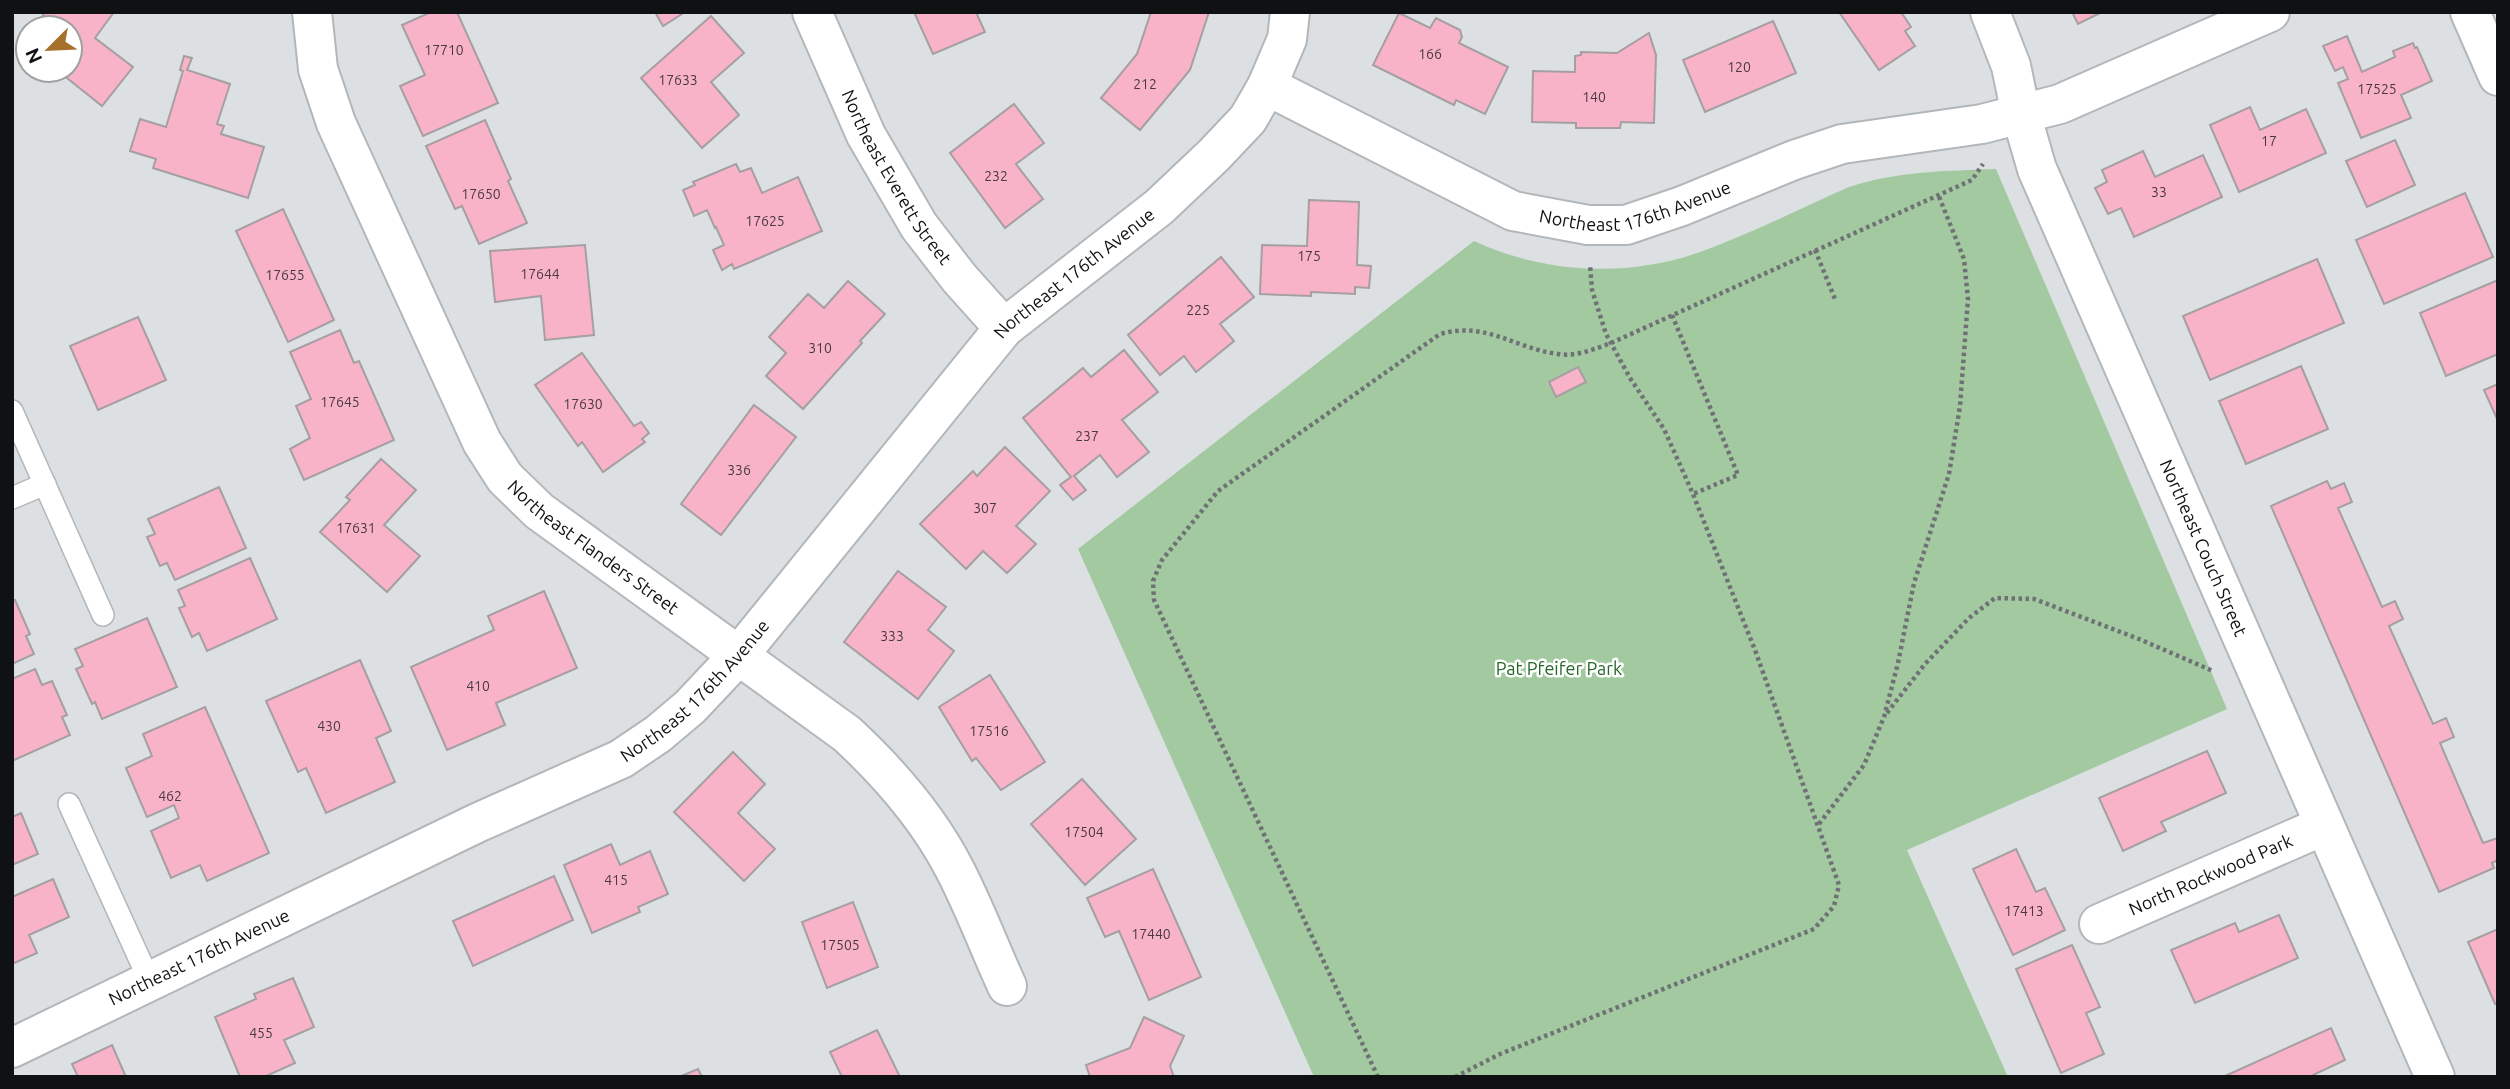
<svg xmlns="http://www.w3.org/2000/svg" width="2510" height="1089" font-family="Ubuntu,sans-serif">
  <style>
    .green { fill: #a3c9a1 }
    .building { fill: #f9b3c8; stroke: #a59fa1; stroke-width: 2 }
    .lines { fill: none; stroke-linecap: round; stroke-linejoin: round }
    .service-casing { stroke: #b3b7ba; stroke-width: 24 }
    .minor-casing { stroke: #b3b7ba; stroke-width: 42 }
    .tertiary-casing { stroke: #b3b7ba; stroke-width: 42 }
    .path { stroke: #6f7274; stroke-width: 4.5; stroke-dasharray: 3.5 3.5; stroke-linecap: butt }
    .service { stroke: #fff; stroke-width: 21 }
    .minor { stroke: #fff; stroke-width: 38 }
    .tertiary { stroke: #fff; stroke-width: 38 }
    .labels { text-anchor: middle; stroke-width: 5; stroke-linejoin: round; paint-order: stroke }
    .number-label { font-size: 14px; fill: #4a3a40 }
    .street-label { font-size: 18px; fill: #0f1112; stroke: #fff }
    .park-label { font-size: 18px; fill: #276728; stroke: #fff }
  </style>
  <rect width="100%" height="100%" fill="#dce0e3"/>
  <path class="green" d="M1996,169L2227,709L1907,850L2008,1077H1314L1078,549L1474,241C1545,274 1630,278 1703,251C1752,233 1801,208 1849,187C1898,171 1945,171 1996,169Z"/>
  <g class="building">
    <path d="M45,12H114L95,38L133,67L102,106L57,70H70V28H38L46,18L43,15Z"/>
    <path d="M431,12H457L498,103L423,136L400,86L425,75L402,25Z"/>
    <path d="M655,12H685L663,26Z"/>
    <path d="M914,12H976L985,32L933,54Z"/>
    <path d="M1151,12H1209L1190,70L1140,130L1101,98L1137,54Z"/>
    <path d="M1839,12H1901L1911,27L1905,31L1915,46L1879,70Z"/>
    <path d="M2072,12H2102L2078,24Z"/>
    <path d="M1399,13L1430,28L1436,18L1460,30L1462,37L1459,43L1508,67L1485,114L1456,100L1454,105L1373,65Z"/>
    <path d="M711,16L744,53L711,82L739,115L702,148L641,78Z"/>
    <path d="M1773,21L1796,73L1705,112L1683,60Z"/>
    <path d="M1649,33L1656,55L1654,123L1621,122L1620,128H1576V123L1532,122L1533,71L1575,72V56L1581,55V52L1617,53Z"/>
    <path d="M2347,36L2362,72L2395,57L2393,51L2413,43L2415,48L2417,47L2432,81L2401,95L2411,118L2361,138L2338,83L2348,79L2343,67L2335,71L2323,46Z"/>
    <path d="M184,56L192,58L187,70L230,84L217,124L224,126L221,134L264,147L248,198L153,168L156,159L130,151L140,119L166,127L183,71L180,70Z"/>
    <path d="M1014,104L1044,143L1016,164L1043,199L1005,228L950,153Z"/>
    <path d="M2250,107L2260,130L2306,109L2326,153L2239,192L2210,125Z"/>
    <path d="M485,120L511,179L508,181L527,223L479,244L462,206L455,209L426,146Z"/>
    <path d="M2395,140L2415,185L2367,207L2346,161Z"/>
    <path d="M2143,151L2155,177L2203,155L2222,197L2134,237L2121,208L2108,214L2095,188L2107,182L2102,170Z"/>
    <path d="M736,164L740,172L751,168L762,193L798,177L822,231L734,269L732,264L722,270L713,250L724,245L716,227L715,228L707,210L694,216L683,190L695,185L693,182Z"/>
    <path d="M2465,193L2493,257L2384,304L2356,240Z"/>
    <path d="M1309,200L1359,202L1357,265L1371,266L1369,288L1355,287V294L1311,292V296L1260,294L1262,245L1307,246Z"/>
    <path d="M283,209L334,320L288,342L236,231Z"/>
    <path d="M585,245L594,335L545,340L541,296L495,302L490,251Z"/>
    <path d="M1221,257L1254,297L1220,324L1234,341L1196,372L1184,356L1160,375L1128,335Z"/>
    <path d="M2317,259L2344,323L2210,380L2183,316Z"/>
    <path d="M2498,280V354L2446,376L2420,313Z"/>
    <path d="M848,281L885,314L860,341L862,343L803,409L766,376L786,353L769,337L808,294L824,308Z"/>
    <path d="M138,317L166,380L98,410L70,346Z"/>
    <path d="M340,330L354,363L359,361L394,440L304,480L290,449L310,438L296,406L311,399L290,352Z"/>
    <path d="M1124,350L1158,392L1122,420L1149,452L1117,477L1100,455L1074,476L1086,490L1073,500L1060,485L1071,477L1023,418L1083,368L1091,377Z"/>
    <path d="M582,353L634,426L641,422L649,433L642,439L645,442L603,472L582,442L578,446L535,385Z"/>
    <path d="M2301,366L2328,429L2246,464L2219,401Z"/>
    <path d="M1578,367L1586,382L1556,397L1549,382Z"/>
    <path d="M2498,384V421L2484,390Z"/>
    <path d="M754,405L796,437L721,535L681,504Z"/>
    <path d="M1005,447L1050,491L1016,526L1036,544L1007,573L983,551L966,569L920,524L973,471L977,476Z"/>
    <path d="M381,459L416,490L384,525L420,556L387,592L320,532L350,500L346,497Z"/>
    <path d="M2327,481L2331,489L2344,483L2352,502L2338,508L2382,607L2395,601L2403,619L2389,626L2433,724L2446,718L2454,737L2440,743L2483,843L2498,838V860L2492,863L2494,868L2439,892L2271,506Z"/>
    <path d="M219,487L246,548L175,580L167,563L160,566L147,537L155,534L148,519Z"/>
    <path d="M250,558L277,619L207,651L199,633L192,637L179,608L185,606L178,590Z"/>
    <path d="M898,571L946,607L928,630L954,651L918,699L844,642Z"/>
    <path d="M544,591L577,668L496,703L505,725L447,750L411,667L494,630L488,616Z"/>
    <path d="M15,600L30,634L26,636L34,654L12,664V601Z"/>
    <path d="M147,618L177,687L102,719L95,702L92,704L76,669L83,666L75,649Z"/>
    <path d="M360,660L391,731L376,738L395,782L326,813L306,768L298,772L266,701Z"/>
    <path d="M35,669L42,685L52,681L67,715L62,717L70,735L12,761V679Z"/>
    <path d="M990,675L1045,762L1001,790L976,758L972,761L939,707Z"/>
    <path d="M205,707L269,853L207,881L200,865L171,878L151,831L179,818L174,805L147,817L126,768L152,756L143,734Z"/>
    <path d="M2207,751L2226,793L2161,822L2166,831L2123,851L2099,798Z"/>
    <path d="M733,752L765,784L738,813L775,849L744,881L674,812Z"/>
    <path d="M1082,779L1136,839L1085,885L1031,824Z"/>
    <path d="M21,813L38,854L12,865V817Z"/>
    <path d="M611,844L620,865L650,851L668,894L638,907L640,912L592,933L564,865Z"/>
    <path d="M2016,849L2036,892L2045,888L2065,930L2013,955L1973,869Z"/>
    <path d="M1153,869L1201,977L1149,1000L1119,931L1105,937L1087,898Z"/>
    <path d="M554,876L573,920L473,966L453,921Z"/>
    <path d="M53,879L69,917L29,935L37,953L12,964V897Z"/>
    <path d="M853,902L878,967L827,988L802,922Z"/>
    <path d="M2279,915L2298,958L2195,1003L2171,950L2235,923L2239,932Z"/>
    <path d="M2498,929V1003L2495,1004L2468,942Z"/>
    <path d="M2072,945L2100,1007L2086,1013L2104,1054L2061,1073L2016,969Z"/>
    <path d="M293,978L314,1027L284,1040L295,1063L264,1077H240L215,1017L256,999L254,994Z"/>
    <path d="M1144,1017L1184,1036L1170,1066L1174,1077H1090L1086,1065L1130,1048Z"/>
    <path d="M2331,1028L2345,1060L2309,1077H2223Z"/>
    <path d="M877,1030L900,1077H842L830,1052Z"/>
    <path d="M112,1045L126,1077H78L72,1064Z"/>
    <path d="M698,1069L702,1077H679Z"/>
  </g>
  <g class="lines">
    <g class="service-casing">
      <g id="service">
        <path d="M12,411L103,615"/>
        <path d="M12,498L45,484"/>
        <path d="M69,804L150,982"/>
      </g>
    </g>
    <g class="minor-casing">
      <g id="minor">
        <path id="s1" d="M312,12L318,69L336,123L482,442L505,478L539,511L847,734C889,773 927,816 954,868C974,906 989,947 1007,986"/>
        <path id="s2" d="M812,12L866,135L919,226L960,279L1004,328"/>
        <path id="s3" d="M1990,12L2011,66L2021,114L2037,169L2435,1077"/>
        <path id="s4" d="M1267,86L1513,211L1588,225H1626L1682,206L1794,160L1842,144L1982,124L2060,104L2270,12"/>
        <path id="s5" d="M2099,924L2323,826"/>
        <path id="s6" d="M12,1048L477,823L621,759L658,734L690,707L739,655L1004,328L1159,207L1214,155L1248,119L1267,86L1287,39L1290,12"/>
      </g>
    </g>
    <g class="tertiary-casing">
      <path id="tertiary" d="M2470,12L2498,76"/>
    </g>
    <g class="path">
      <path d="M1815,250L1835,299"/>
      <path d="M1672,315L1738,475L1693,494"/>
      <path d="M1887,713L1925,664L1969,618L1995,598L2034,599L2139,639L2213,671"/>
      <path d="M1819,824L1864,765L1884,717L1898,663L1914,583L1949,474L1960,406L1968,299L1964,259L1938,194"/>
      <path d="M1378,1077L1154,600L1153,581L1162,560L1218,491L1440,334C1487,321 1513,348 1558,354C1575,357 1595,349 1611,343L1972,180L1983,164"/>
      <path d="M1455,1077L1500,1054L1814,929L1834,906L1839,885L1755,650L1693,494L1664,429L1630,378L1606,334L1592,290L1590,264"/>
    </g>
    <use href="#service" class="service"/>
    <use href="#minor" class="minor"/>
    <use href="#tertiary" class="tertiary"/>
  </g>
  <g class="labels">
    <g class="number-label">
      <text x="444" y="55">17710</text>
      <text x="1430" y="59">166</text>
      <text x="1739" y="72">120</text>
      <text x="678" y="85">17633</text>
      <text x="1145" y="89">212</text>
      <text x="2377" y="94">17525</text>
      <text x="1594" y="102">140</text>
      <text x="2269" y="146">17</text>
      <text x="996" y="181">232</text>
      <text x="2159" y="197">33</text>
      <text x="481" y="199">17650</text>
      <text x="765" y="226">17625</text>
      <text x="1309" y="261">175</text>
      <text x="540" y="279">17644</text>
      <text x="285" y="280">17655</text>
      <text x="1198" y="315">225</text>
      <text x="820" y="353">310</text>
      <text x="340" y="407">17645</text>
      <text x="583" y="409">17630</text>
      <text x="1087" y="441">237</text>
      <text x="739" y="475">336</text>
      <text x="985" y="513">307</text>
      <text x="356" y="533">17631</text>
      <text x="892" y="641">333</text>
      <text x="478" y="691">410</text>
      <text x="329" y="731">430</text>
      <text x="989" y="736">17516</text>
      <text x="170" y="801">462</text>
      <text x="1084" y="837">17504</text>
      <text x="616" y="885">415</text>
      <text x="2024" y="916">17413</text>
      <text x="1151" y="939">17440</text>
      <text x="840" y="950">17505</text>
      <text x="261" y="1038">455</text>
    </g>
    <g class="street-label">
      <text dy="6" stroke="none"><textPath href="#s2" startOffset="186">Northeast Everett Street</textPath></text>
      <text dy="6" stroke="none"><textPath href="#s4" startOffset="402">Northeast 176th Avenue</textPath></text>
      <text dy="6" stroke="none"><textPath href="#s6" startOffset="1342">Northeast 176th Avenue</textPath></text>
      <text dy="6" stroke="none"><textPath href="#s1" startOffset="620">Northeast Flanders Street</textPath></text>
      <text dy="6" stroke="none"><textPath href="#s3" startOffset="578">Northeast Couch Street</textPath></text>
      <text dy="6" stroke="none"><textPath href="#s6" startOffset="775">Northeast 176th Avenue</textPath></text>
      <text dy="6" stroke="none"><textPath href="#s5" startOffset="122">North Rockwood Park</textPath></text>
      <text dy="6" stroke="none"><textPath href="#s6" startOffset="208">Northeast 176th Avenue</textPath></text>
    </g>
    <g class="park-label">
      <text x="1559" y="675">Pat Pfeifer Park</text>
    </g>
  </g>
  <rect width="2510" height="1089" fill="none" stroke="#0f1112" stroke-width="28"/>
  <g transform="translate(49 49) rotate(246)"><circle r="33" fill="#ffffff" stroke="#9fa0a0" stroke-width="2"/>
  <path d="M0-5L12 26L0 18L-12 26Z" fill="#a6712b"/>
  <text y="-10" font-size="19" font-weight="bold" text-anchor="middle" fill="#0f1112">N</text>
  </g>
</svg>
